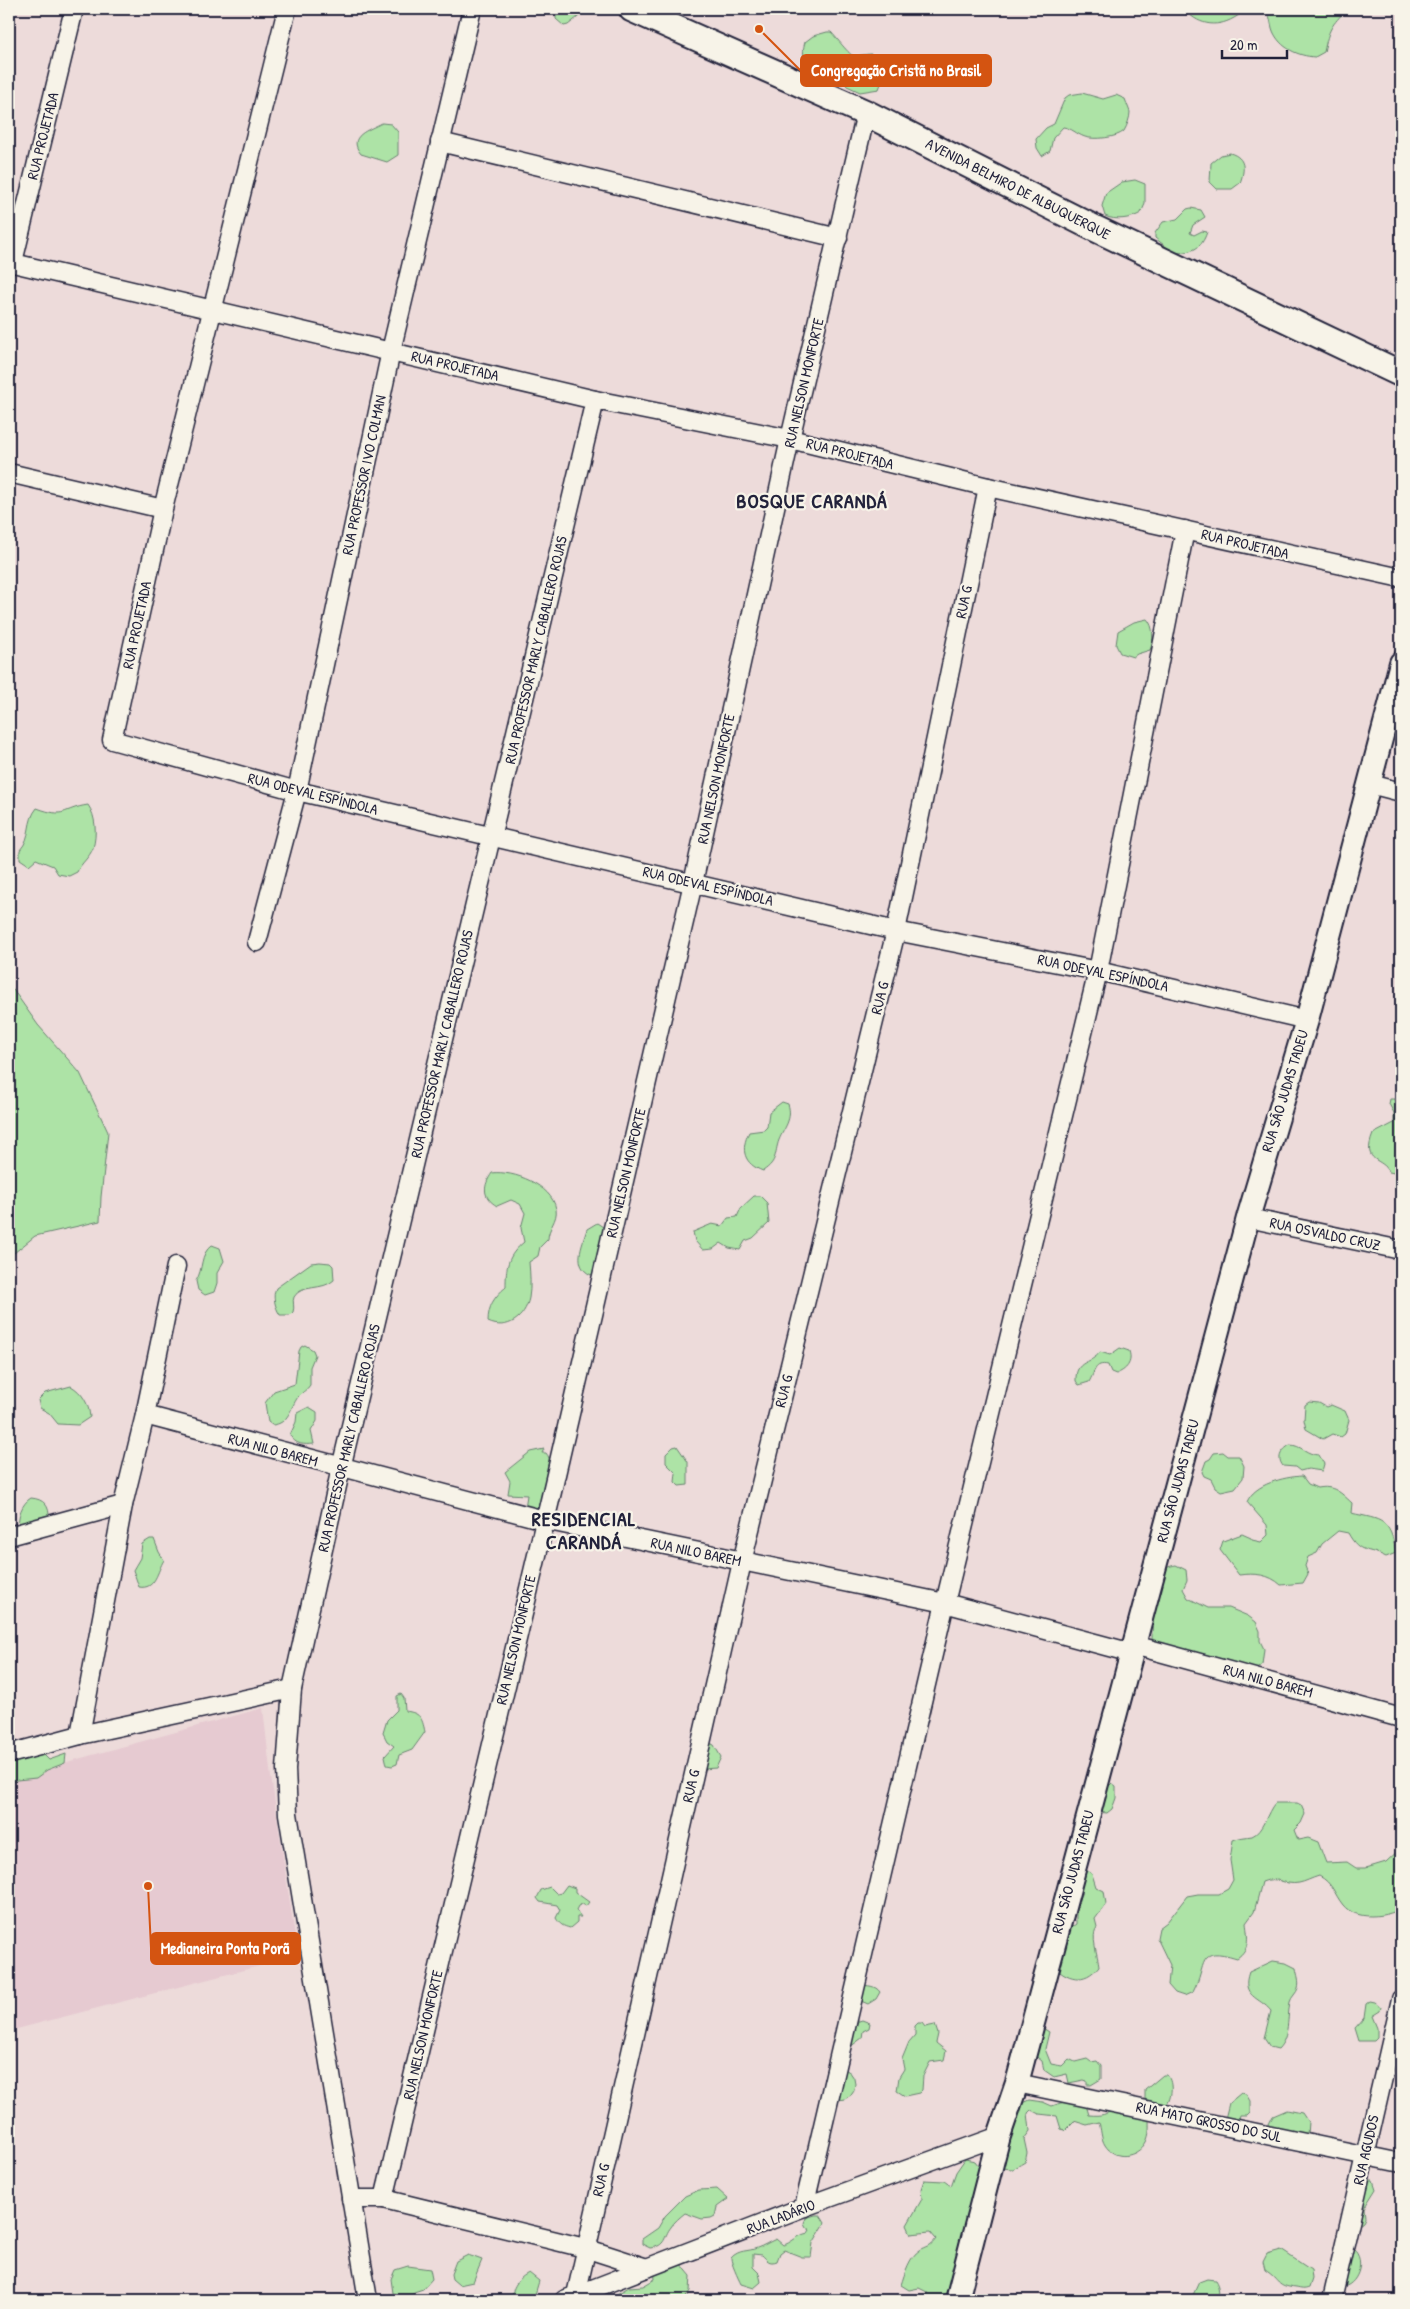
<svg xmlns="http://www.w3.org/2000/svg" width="1410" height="2309" font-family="'Patrick Hand',sans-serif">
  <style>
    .built { fill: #e6cad1 }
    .green { fill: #ade3a6; stroke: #688270 }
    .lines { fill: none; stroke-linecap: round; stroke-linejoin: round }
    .minor-casing { stroke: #22223b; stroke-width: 21 }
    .tertiary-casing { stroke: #22223b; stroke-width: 26 }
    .secondary-casing { stroke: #22223b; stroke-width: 29 }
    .minor { stroke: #f7f3e8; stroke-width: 18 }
    .tertiary { stroke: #f7f3e8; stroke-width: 22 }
    .secondary { stroke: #f7f3e8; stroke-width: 25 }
    .labels { text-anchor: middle; stroke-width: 4.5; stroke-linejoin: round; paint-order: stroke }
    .street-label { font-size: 15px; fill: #22223b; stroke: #f7f3e8 }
    .district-label { font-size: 20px; font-weight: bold; letter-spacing: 1px; fill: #22223b; stroke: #f7f3e8 }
    .leader { fill: none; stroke: #d45411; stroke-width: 2 }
    .callout-dot { fill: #d45411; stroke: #f7f3e8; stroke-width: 2 }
    .callout { fill: #d45411; stroke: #d45411; stroke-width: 2 }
    .callout-label { font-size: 16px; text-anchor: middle; font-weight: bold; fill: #fff }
  </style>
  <rect width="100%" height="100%" fill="#eddbda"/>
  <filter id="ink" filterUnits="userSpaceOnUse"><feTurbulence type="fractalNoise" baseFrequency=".02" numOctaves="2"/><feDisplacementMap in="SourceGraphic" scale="10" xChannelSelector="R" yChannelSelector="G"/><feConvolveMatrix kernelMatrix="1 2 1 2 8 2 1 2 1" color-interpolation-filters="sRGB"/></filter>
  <g filter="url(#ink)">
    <path class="built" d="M263,1708L270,1770L298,1956L9,2031V1778Z"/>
    <g class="green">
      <path d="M556,9H582L583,13L568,25L564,26L556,19Z"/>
      <path d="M1184,9H1247C1242,11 1239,16 1234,18C1215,29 1197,24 1184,9Z"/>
      <path d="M1265,9H1347C1331,26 1329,28 1324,52L1315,57C1298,56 1280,48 1273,31C1270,23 1271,15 1265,9Z"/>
      <path d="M827,32H831C836,37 850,56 854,56C859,56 865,54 871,54L878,59L884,76L879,89L860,92L847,86L839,75C820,71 797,67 805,42L813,36Z"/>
      <path d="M1082,93L1103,99L1116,95L1125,99L1130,112C1130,118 1127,126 1124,131C1117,138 1094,140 1085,137C1076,134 1072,128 1063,127L1053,138L1050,151L1042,156L1037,148L1036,139L1046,128L1054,124L1065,98L1069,95Z"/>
      <path d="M382,123L391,124L398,132V155L387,162L361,154C346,136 369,130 382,123Z"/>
      <path d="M1230,153C1246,158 1245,169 1240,183L1232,189H1217L1210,182L1211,163L1221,155Z"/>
      <path d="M1135,180L1145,184V204L1141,213C1131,219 1115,221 1105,216L1102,206L1106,193L1122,182Z"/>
      <path d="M1191,208L1201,210L1205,217L1193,225L1190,233L1194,235L1202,231L1207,232C1201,250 1192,252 1174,253L1155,238V233L1163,222L1177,219L1187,209Z"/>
      <path d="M1147,619C1154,626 1154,641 1150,650L1137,654L1133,657L1120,653L1116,645L1118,631L1134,622Z"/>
      <path d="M88,805C96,816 97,835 93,848C90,857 81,863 77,872L69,876L58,874L53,866L36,859L29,865L20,859V850C32,837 26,821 37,808C67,819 61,809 88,805Z"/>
      <path d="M9,984L38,1025L80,1073L108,1132L101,1197L100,1221L35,1236L9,1257Z"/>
      <path d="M1390,1099H1395L1401,1103V1152L1396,1155L1398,1170L1394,1173L1389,1172C1383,1157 1361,1164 1373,1134L1394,1123V1113L1389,1104Z"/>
      <path d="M782,1102L788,1104C793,1119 784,1128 779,1140C774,1154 778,1161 763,1171C744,1164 740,1150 749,1132L764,1130L767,1127L769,1112Z"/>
      <path d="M492,1173C513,1170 552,1185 556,1209C558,1220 548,1228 548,1239L540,1247L538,1256L529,1262C530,1274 531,1287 529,1298C525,1318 507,1331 488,1322C488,1306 494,1297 506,1287C506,1267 507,1256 524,1242L521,1228L525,1213L520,1204L511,1200L497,1206C482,1197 483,1186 492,1173Z"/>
      <path d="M754,1196H760L767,1203L769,1223L753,1238L745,1241L740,1250L729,1248L721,1243L713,1249L703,1250L695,1241L693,1232L712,1224L722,1226L728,1218L737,1217L741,1208Z"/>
      <path d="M597,1223L606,1229L596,1272L591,1275C572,1266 582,1245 587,1229Z"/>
      <path d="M212,1245L220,1248L224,1261L217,1273V1283L214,1292L205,1295L198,1290L196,1281C204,1268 199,1255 212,1245Z"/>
      <path d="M320,1262L330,1263L333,1266L334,1280C323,1291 301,1284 294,1297C292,1301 295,1307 293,1312L290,1315H280C275,1307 272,1296 276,1288L311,1263Z"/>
      <path d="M305,1345L313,1350L315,1355L310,1367V1385C307,1390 302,1392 298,1397C290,1408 289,1424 272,1425L268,1422L265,1403L274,1391L295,1384L299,1351L301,1347Z"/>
      <path d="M1120,1348L1129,1351C1133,1363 1126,1370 1116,1374L1111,1372L1108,1365C1094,1362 1095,1372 1089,1382L1079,1385L1076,1381C1075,1359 1091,1365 1100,1352L1110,1355Z"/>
      <path d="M71,1386C82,1392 89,1404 90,1417L78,1425L58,1424L49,1413L40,1408L38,1400L45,1393Z"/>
      <path d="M1309,1402L1319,1403L1326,1407L1331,1405L1345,1411L1349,1420L1345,1434L1341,1437L1332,1434L1323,1439L1306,1429L1304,1420L1305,1405Z"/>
      <path d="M309,1407L317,1412V1421L311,1431L314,1444C304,1445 295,1445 290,1435L296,1422L297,1413Z"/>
      <path d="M1290,1445C1301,1445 1307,1455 1319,1455L1324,1464L1322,1471L1308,1469L1300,1471L1295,1467L1283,1466C1276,1457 1282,1450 1290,1445Z"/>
      <path d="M677,1446L688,1462V1485L679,1486L675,1482L676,1473L666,1463V1454L673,1447Z"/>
      <path d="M544,1449L542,1453H546C557,1466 547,1495 545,1510L525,1508L527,1495L508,1494L510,1481L505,1472L530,1452Z"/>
      <path d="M1223,1452L1228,1456H1239L1244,1466L1243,1478L1235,1488L1221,1491L1215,1487L1211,1479L1204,1476L1202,1472L1206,1461L1210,1459L1214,1453Z"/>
      <path d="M1302,1476L1308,1484L1317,1488C1334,1485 1340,1492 1352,1503L1351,1513C1382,1520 1390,1518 1396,1553L1386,1557C1367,1547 1360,1555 1348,1533L1338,1531L1322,1544L1317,1553L1308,1557L1305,1566L1308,1574L1303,1583L1281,1585C1269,1574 1255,1573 1239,1575L1220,1550L1223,1541L1242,1534L1251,1538L1252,1540L1261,1542L1268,1535L1267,1525L1247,1502C1254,1484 1284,1477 1302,1476Z"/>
      <path d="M31,1498C44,1499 50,1506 49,1519L19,1527C17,1517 22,1503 31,1498Z"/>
      <path d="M150,1539H154L159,1552L164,1560C157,1571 156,1590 139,1587L133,1570L140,1558L142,1544Z"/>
      <path d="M1176,1565L1186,1570L1187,1580L1183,1589L1188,1598L1208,1608H1229L1248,1616L1256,1622L1260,1631V1641L1264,1649L1262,1665L1254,1671L1152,1641C1152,1628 1154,1585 1160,1574C1163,1568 1170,1566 1176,1565Z"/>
      <path d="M401,1694L404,1698L405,1711C420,1713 422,1717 425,1732L412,1750L399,1755L397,1764L392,1766L387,1765L385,1756L394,1746L387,1741L383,1733L387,1720L397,1710V1696Z"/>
      <path d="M710,1743L714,1745L721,1757L716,1768L703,1769Z"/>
      <path d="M42,1753L49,1760L66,1754L65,1763L47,1770L36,1778L17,1780L9,1785V1762L26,1759Z"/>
      <path d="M1112,1783L1116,1786V1798L1112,1809L1107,1813L1097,1812L1107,1788Z"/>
      <path d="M1275,1803H1297L1301,1805L1305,1814L1301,1823L1294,1830L1298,1840L1308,1838L1318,1842L1326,1863L1347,1862L1356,1868H1366L1386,1862L1401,1848V1909C1385,1917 1356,1921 1343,1905C1334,1894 1333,1883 1319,1876C1312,1878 1305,1882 1299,1883C1284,1886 1278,1875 1262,1882L1254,1912L1246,1923C1248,1938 1250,1949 1237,1958C1195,1945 1208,1964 1193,1992L1184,1996L1175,1993L1168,1985L1170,1965L1157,1938L1159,1928L1167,1922L1187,1896L1198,1894H1219L1228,1889L1233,1880L1230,1860L1233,1840C1240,1837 1246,1837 1252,1836C1263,1832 1267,1812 1275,1803Z"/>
      <path d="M1085,1869L1092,1874L1096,1887L1104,1891L1106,1904L1095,1919L1097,1927C1090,1937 1098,1954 1099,1966C1084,1985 1067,1979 1053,1965L1069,1929L1076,1924V1905L1082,1892L1076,1885Z"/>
      <path d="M567,1885L575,1888V1892L589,1902L586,1906L582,1904L578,1906L576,1910L581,1917H577V1922L570,1928C563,1926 560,1925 556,1918L560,1910L557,1905L540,1902L537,1898L541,1890L550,1887L557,1894L561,1893Z"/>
      <path d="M1273,1961L1286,1963L1296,1968C1297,1975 1300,1981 1298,1988C1297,1993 1291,1997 1290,2002C1287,2017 1290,2037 1278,2049L1270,2047L1264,2038L1271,2011C1260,1997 1240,1997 1249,1972Z"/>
      <path d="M860,1985C868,1986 875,1985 880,1992L876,1999L868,2004L861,2001Z"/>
      <path d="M1370,2001L1375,2002L1381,2007L1380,2011L1372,2016L1377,2028V2038L1374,2041H1359L1355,2028L1364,2018L1366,2004Z"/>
      <path d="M862,2020L870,2023L869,2028L863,2031L862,2038L850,2047L853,2023Z"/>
      <path d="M918,2023H922L925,2027L935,2025L938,2034L936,2043L946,2051L944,2060L930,2062L923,2076L922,2090L919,2093L905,2096L897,2091L899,2077L904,2069L902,2059L909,2042L915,2035V2026Z"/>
      <path d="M1043,2028L1049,2032L1045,2049L1051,2064L1062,2066L1069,2059L1075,2062L1087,2059L1091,2062L1097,2061L1101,2066V2079L1091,2085H1087V2081L1084,2080L1069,2083L1067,2074L1054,2077L1044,2070L1042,2061L1034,2055Z"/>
      <circle cx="839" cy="2084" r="16"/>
      <path d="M1163,2075H1167C1174,2083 1172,2101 1164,2108H1151L1145,2100V2090Z"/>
      <path d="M1241,2093L1246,2094L1250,2101V2113L1247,2116H1240L1239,2120L1225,2119L1229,2103Z"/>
      <path d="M1029,2100L1043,2102L1052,2106L1069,2100L1086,2105L1089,2115C1101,2116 1107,2115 1116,2107L1149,2119C1149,2127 1150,2134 1146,2142C1137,2158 1115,2161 1105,2145C1101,2139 1101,2129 1099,2122L1087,2125L1074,2121L1065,2130L1061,2129L1057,2116L1039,2114L1031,2110L1028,2113L1030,2131L1024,2139L1027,2153L1025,2162L1013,2169L999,2168L1016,2116L1020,2114L1018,2108L1020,2104Z"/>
      <path d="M1287,2110L1302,2113L1308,2122L1307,2135L1267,2128L1273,2116Z"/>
      <path d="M965,2159L975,2161L981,2169L949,2300H928L927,2292L919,2288L909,2290L901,2285C905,2273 909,2257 920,2250C927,2246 930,2247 936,2239L930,2232L911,2234L907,2225L922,2199L921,2189L924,2180L944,2181L951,2186L956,2172Z"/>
      <path d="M1365,2180H1373L1376,2189L1364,2208L1365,2217L1363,2221L1359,2224H1354Z"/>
      <path d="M717,2189L728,2199L717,2207L715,2216L711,2218L702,2219L685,2213C680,2217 674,2222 671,2227C663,2237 667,2246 650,2248L642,2244V2239L658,2228L665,2216L685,2196L699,2190Z"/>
      <path d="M815,2215H820L825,2223L813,2243L811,2257H802L784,2250L780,2253L777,2261C769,2264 767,2260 762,2255L753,2254V2267L759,2273L761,2282L754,2288L741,2284C738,2278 731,2263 731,2258C739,2249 748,2252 757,2248C763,2246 769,2242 776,2239L783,2245C790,2244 797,2235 808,2233L810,2230L806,2227L804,2223L806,2218Z"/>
      <path d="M1353,2249C1367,2260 1357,2287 1341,2287L1349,2252Z"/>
      <path d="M1281,2250L1311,2270L1312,2279L1309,2288C1304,2290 1301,2289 1296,2288C1275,2286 1281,2280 1265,2270L1263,2262L1267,2254Z"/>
      <path d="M468,2255L482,2260L473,2282L459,2285L452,2279L451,2274L456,2261Z"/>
      <path d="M676,2258L691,2276L690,2291L685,2299L614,2300L617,2294L629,2287L643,2286L655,2279L654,2270Z"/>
      <path d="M408,2266L430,2269L432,2279L423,2289L414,2292L410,2300H403L393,2293L391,2279L395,2270Z"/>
      <path d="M529,2273L539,2281L534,2298L532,2300H513C510,2289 519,2277 529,2273Z"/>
      <path d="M1207,2279L1215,2280C1219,2286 1220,2294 1217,2300H1194L1193,2295L1199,2282Z"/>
    </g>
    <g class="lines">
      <g class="minor-casing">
        <g id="minor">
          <path d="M287,9L163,509L112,740L297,791L896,931L1098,971L1307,1020"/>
          <path d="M440,142L838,238"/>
          <path d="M9,262L595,400L790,439L988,487L1401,578"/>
          <path d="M13,262L74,9"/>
          <path d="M9,473L163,509"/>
          <path d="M1370,784L1401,792"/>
          <path d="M257,942L297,791L391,351L472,9"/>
          <path d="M1248,1218L1401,1250"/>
          <path d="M145,1415L544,1520L945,1603L1132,1653"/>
          <path d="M9,1536L123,1505"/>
          <path d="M1134,1645L1401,1718"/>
          <path d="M80,1735L123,1505L145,1415L176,1266"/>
          <path d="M9,1754L80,1735L292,1689"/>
          <path d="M1017,2083L1401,2163"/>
          <path d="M351,2199H384L551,1496L693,883L790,439L866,113"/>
          <path d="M384,2199L585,2248L647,2268"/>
          <path d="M804,2207L945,1603L1098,971L1185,530"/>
          <path d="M576,2295L742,1562L896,931L988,487"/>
          <path d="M368,2300L288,1814L286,1769L292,1689L341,1468L595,400"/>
          <path d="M564,2300L804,2207L999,2136"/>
          <path d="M1332,2300L1401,1999"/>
        </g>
      </g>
      <g class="tertiary-casing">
        <path id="tertiary" d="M957,2300L999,2136L1017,2083L1248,1218L1307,1020L1401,663"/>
      </g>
      <g class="secondary-casing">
        <path id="secondary" d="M632,9L866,113L1094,228L1401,374"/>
      </g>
      <use href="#minor" class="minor"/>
      <use href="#tertiary" class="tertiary"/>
      <use href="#secondary" class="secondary"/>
    </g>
  </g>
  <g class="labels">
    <g class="street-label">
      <text transform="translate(43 136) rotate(-76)" y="5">RUA PROJETADA</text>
      <text transform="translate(1018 189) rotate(27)" y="5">AVENIDA BELMIRO DE ALBUQUERQUE</text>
      <text transform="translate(455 366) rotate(13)" y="5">RUA PROJETADA</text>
      <text transform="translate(804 383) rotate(-77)" y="5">RUA NELSON MONFORTE</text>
      <text transform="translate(850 454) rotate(14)" y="5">RUA PROJETADA</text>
      <text transform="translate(364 475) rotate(-78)" y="5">RUA PROFESSOR IVO COLMAN</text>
      <text transform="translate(1245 544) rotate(13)" y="5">RUA PROJETADA</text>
      <text transform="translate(964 602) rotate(-78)" y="5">RUA G</text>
      <text transform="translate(137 625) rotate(-78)" y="5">RUA PROJETADA</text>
      <text transform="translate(536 650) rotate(-77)" y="5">RUA PROFESSOR MARLY CABALLERO ROJAS</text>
      <text transform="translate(716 779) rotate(-78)" y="5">RUA NELSON MONFORTE</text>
      <text transform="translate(313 794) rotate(14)" y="5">RUA ODEVAL ESPÍNDOLA</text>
      <text transform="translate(708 886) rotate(13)" y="5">RUA ODEVAL ESPÍNDOLA</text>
      <text transform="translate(1103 973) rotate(12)" y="5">RUA ODEVAL ESPÍNDOLA</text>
      <text transform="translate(880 998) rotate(-76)" y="5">RUA G</text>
      <text transform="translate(442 1044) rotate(-77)" y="5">RUA PROFESSOR MARLY CABALLERO ROJAS</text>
      <text transform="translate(1285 1091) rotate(-73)" y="5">RUA SÃO JUDAS TADEU</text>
      <text transform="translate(626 1173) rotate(-77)" y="5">RUA NELSON MONFORTE</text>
      <text transform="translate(1325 1234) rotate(12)" y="5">RUA OSVALDO CRUZ</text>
      <text transform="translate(784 1391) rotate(-76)" y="5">RUA G</text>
      <text transform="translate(349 1438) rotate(-77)" y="5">RUA PROFESSOR MARLY CABALLERO ROJAS</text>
      <text transform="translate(273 1450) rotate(15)" y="5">RUA NILO BAREM</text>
      <text transform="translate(1178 1481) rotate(-75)" y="5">RUA SÃO JUDAS TADEU</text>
      <text transform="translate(696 1552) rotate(12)" y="5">RUA NILO BAREM</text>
      <text transform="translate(516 1640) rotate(-77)" y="5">RUA NELSON MONFORTE</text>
      <text transform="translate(1268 1681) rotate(15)" y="5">RUA NILO BAREM</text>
      <text transform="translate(691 1786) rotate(-77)" y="5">RUA G</text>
      <text transform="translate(1073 1872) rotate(-75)" y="5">RUA SÃO JUDAS TADEU</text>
      <text transform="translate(423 2035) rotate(-77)" y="5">RUA NELSON MONFORTE</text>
      <text transform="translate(1209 2122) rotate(12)" y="5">RUA MATO GROSSO DO SUL</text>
      <text transform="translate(1366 2150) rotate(-77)" y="5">RUA AGUDOS</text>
      <text transform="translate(601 2180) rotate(-77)" y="5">RUA G</text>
      <text transform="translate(781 2217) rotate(-21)" y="5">RUA LADÁRIO</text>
    </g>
    <g class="district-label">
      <text x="812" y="508">BOSQUE CARANDÁ</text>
      <text x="584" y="1526">RESIDENCIAL<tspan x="584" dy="23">CARANDÁ</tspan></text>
    </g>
  </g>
  <path class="leader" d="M759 29L801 71M148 1886L151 1948"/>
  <g class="callout-dot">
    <circle cx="759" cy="29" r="5"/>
    <circle cx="148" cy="1886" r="5"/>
  </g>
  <g class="callout">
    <rect x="801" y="55" width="190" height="31" rx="5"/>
    <rect x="151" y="1933" width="149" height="31" rx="5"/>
  </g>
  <g class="callout-label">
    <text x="896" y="76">Congregação Cristã no Brasil</text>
    <text x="225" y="1954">Medianeira Ponta Porã</text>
  </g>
  <rect width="1410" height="2309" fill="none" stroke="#f7f3e8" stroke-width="30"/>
  <rect x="15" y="15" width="1380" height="2279" fill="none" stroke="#22223b" stroke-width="2" filter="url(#ink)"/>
  <path d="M1222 50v8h65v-8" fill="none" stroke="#22223b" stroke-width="2.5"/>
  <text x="1230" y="50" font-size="15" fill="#22223b" stroke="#f7f3e8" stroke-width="4" paint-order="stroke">20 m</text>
</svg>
